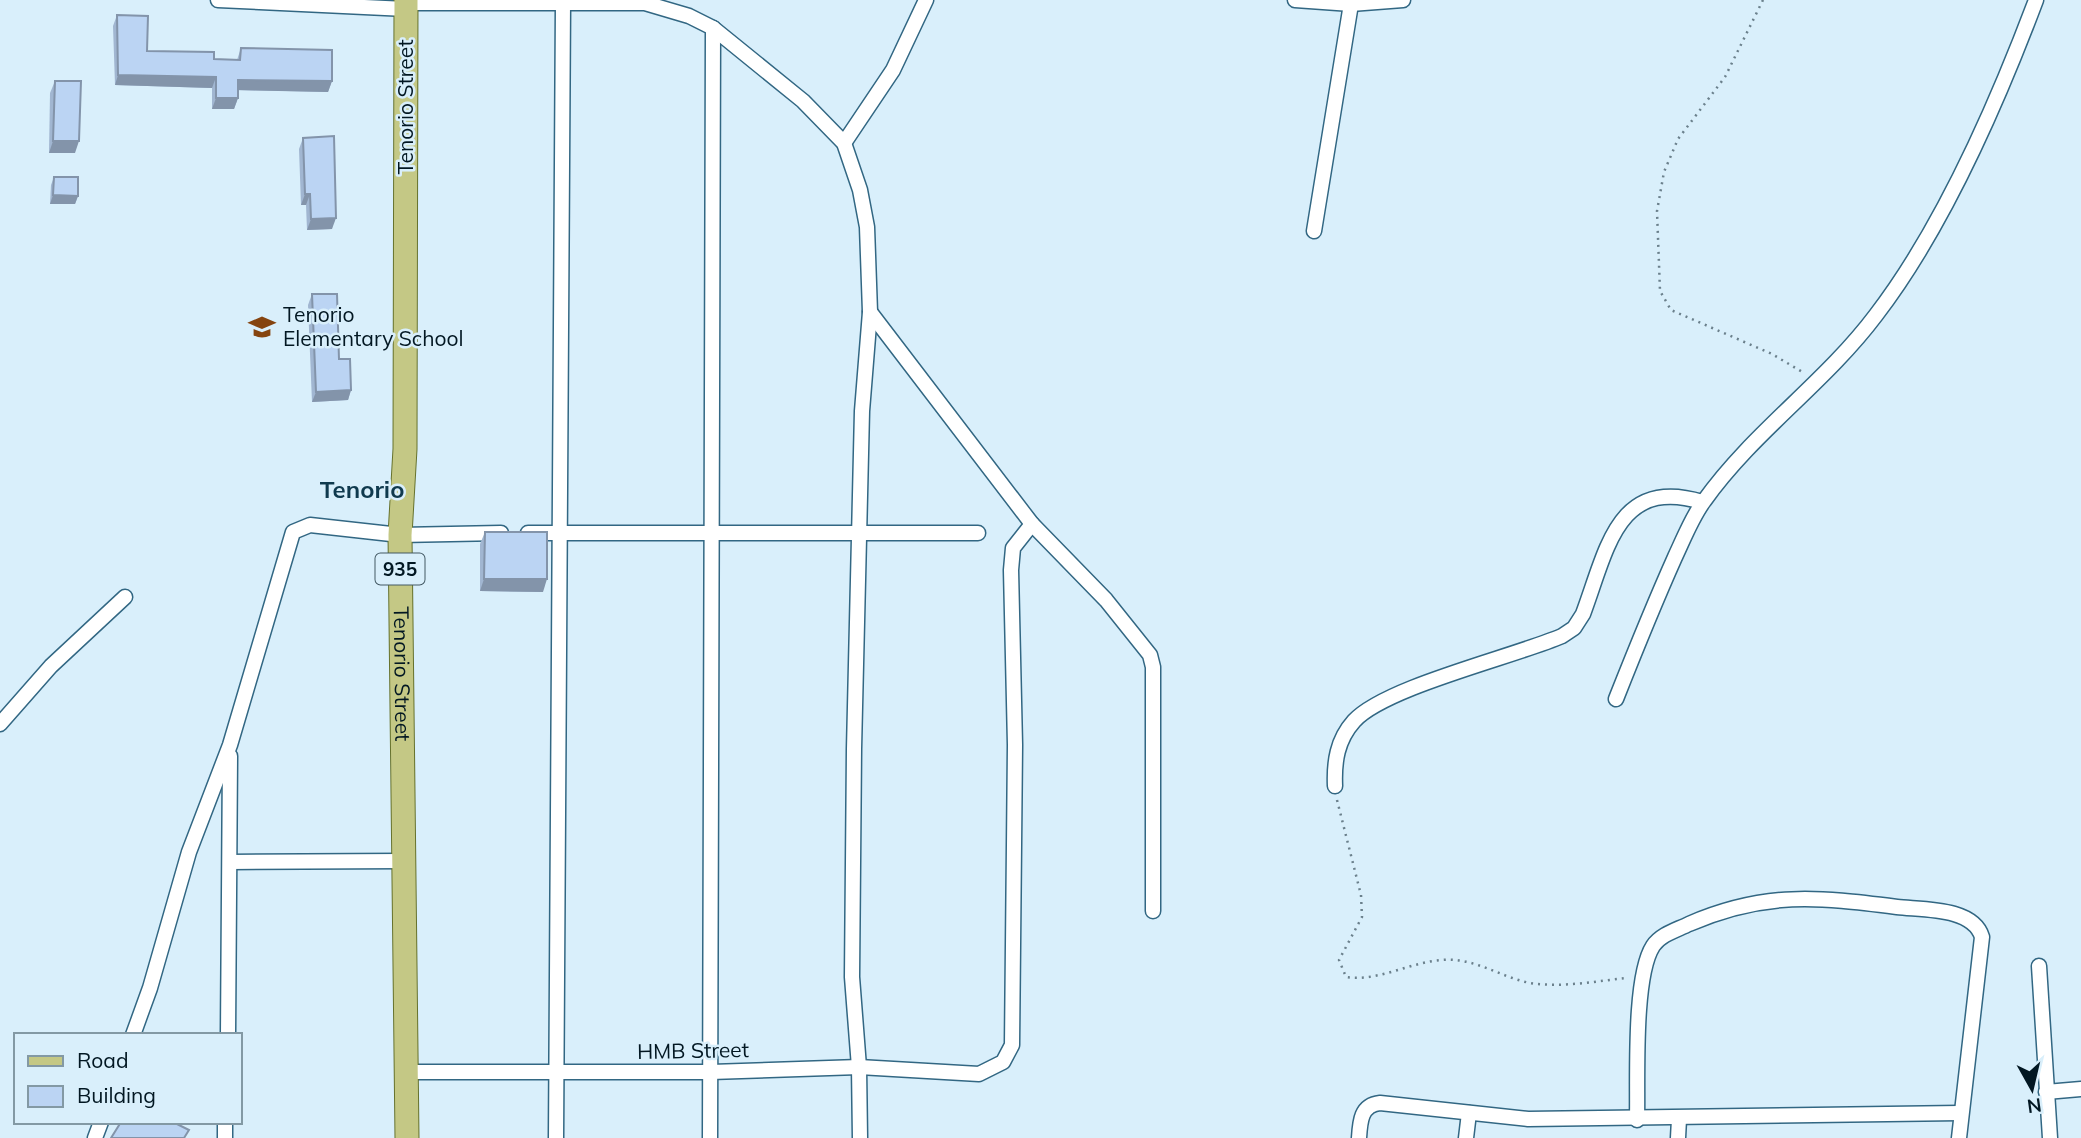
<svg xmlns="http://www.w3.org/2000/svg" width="2081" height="1138" font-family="Mulish,sans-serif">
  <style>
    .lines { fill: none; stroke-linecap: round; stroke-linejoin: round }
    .minor-casing { stroke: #326783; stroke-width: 17 }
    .primary-casing { stroke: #66722d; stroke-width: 25 }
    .path { stroke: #6b808c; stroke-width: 2.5; stroke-dasharray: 2 5; stroke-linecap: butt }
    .minor { stroke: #fff; stroke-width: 14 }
    .primary { stroke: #c4c885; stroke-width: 23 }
    .wall { fill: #a1b6d1 }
    .shaded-wall { fill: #8394aa }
    .building { fill: #bbd4f3; stroke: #8394aa; stroke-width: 2 }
    .labels { text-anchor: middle; stroke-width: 5; stroke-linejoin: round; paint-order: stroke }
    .shield { fill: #d9effb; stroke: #425863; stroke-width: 2 }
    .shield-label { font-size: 19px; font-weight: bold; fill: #021722 }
    .street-label { font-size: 21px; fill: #021722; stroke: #d9effb }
    .poi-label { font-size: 21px; fill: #021722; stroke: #d9effb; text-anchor: start }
    .quarter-label { font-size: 24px; font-weight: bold; fill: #103a4e; stroke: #d9effb }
  </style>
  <rect width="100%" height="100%" fill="#d9effb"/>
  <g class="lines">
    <g class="minor-casing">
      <g id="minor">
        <path d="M218,0L406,9"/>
        <path d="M1295,0L1351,4L1403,0"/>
        <path d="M406,3H645L689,16L713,28L710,1138"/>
        <path d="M713,28L803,101L844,143L860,190L867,227L870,312L862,411L854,749L852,977L859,1067L860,1138"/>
        <path d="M844,143L893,70L926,0"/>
        <path d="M1314,231L1351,4"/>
        <path d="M1032,524L1106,600L1150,655L1153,667V911"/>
        <path d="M528,533H978"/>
        <path d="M1616,699C1635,651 1654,604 1675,557C1684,538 1692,517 1704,501C1753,432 1825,383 1876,315C1942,229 1998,101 2036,0"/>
        <path d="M0,724L51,666L125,597"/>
        <path d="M1335,786C1334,762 1337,740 1354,721C1385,687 1513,657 1562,636L1574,628L1583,614C1607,550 1617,476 1702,502"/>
        <path d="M230,862L404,861"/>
        <path d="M2039,966L2050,1138"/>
        <path d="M133,1035L150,988L189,852L230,745L293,532L310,525L400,535L501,533"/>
        <path d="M228,1035L230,756"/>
        <path d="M407,1072H711L859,1067L979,1074L1003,1062L1012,1045L1015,745L1011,570L1013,548L1032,524L870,312"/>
        <path d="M2046,1092L2081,1089"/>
        <path d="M1637,1120C1638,1081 1633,977 1653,946C1661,934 1677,930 1689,924C1765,891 1818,897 1897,907C1922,910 1973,907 1982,937L1959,1138"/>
        <path d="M95,1138L101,1122"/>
        <path d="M225,1138V1122"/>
        <path d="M556,1138L563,2"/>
        <path d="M1359,1138C1360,1121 1361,1105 1380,1103L1528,1119L1960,1113"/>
        <path d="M1466,1138L1469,1113"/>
        <path d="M1678,1138L1679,1119"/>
      </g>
    </g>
    <g class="primary-casing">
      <g id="primary">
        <path id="s1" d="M406,0L405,449L400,535L407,1138"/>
      </g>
    </g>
    <g class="path">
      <path d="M1763,0L1725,77L1678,139L1664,172L1657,211L1660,291L1671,310L1772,354L1804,373"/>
      <path d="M1337,800L1361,895L1362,917L1339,960L1346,977C1378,982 1410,962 1442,960C1474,957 1500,977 1530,983C1562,988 1596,981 1627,978"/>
    </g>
    <use href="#minor" class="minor"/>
    <use href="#primary" class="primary"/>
  </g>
  <g class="wall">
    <path d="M117,15L147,51L214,59L237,60L241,48L332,81L328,92L238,90V98L234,109H212V88L115,85L113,26Z"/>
    <path d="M55,81L75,153H49L50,93Z"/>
    <path d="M303,138L332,229L307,230L306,205H301L299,149Z"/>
    <path d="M54,177L78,196L75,204H50L51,185Z"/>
    <path d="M312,294L351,390L348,400L312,402L308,305Z"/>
    <path d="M485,532L543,592L480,591V544Z"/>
  </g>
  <g class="shaded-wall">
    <path d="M118,75L216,77L212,88L115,85Z"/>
    <path d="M238,80L332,81L328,92L234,90Z"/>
    <path d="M216,98H238L234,109H212Z"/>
    <path d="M53,141H79L75,153H49Z"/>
    <path d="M305,194H310L306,205H301Z"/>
    <path d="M53,195L78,196L75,204H50Z"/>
    <path d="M336,218L332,229L307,230L311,219Z"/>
    <path d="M351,390L348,400L312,402L316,392Z"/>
    <path d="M484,579H547L543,592L480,591Z"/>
  </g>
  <g class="building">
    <path d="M117,15L148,16L147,51L214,52V59L240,60L241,48L332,50V81L238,80V98H216V77L118,75Z"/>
    <path d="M55,81H81L79,141H53Z"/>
    <path d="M334,136L336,218L311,219L310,194H305L303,138Z"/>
    <path d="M54,177H78V196L53,195Z"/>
    <path d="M312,294H337L339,359H350L351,390L316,392Z"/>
    <path d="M485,532H547V579H484Z"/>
    <path d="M121,1122H173L189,1130L184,1138H111Z"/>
  </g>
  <defs>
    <g id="school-bare" transform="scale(2.1)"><path d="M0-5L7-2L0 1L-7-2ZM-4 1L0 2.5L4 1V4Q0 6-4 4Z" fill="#85440f" stroke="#d9effb" stroke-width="2.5" paint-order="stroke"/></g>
  </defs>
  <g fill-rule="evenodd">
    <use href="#school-bare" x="262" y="327"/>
  </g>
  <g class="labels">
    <rect class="shield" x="375.5" y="553.5" width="49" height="31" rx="5"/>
    <g class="shield-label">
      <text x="400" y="576">935</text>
    </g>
    <g class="street-label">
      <text transform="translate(406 107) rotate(-90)" y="7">Tenorio Street</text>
      <text dy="7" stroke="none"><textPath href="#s1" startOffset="674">Tenorio Street</textPath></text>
      <text transform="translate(693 1051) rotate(-1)" y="7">HMB Street</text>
    </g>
    <g class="poi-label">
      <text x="283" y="322">Tenorio<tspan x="283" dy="24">Elementary School</tspan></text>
    </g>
    <g class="quarter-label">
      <text x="362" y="498">Tenorio</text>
    </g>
  </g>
  <rect x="14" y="1033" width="228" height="91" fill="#d9effb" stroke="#8399a4" stroke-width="2"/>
  <rect x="28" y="1056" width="35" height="10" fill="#c4c885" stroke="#8399a4" stroke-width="2"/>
  <text x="77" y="1068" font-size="21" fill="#021722">Road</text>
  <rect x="28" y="1086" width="35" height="21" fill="#bbd4f3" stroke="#8399a4" stroke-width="2"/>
  <text x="77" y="1103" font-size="21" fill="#021722">Building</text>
  <g transform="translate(2032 1089) rotate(172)" stroke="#d9effb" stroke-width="5" paint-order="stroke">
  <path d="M0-5L12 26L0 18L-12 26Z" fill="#021722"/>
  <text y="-10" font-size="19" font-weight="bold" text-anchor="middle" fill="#021722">N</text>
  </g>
</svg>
